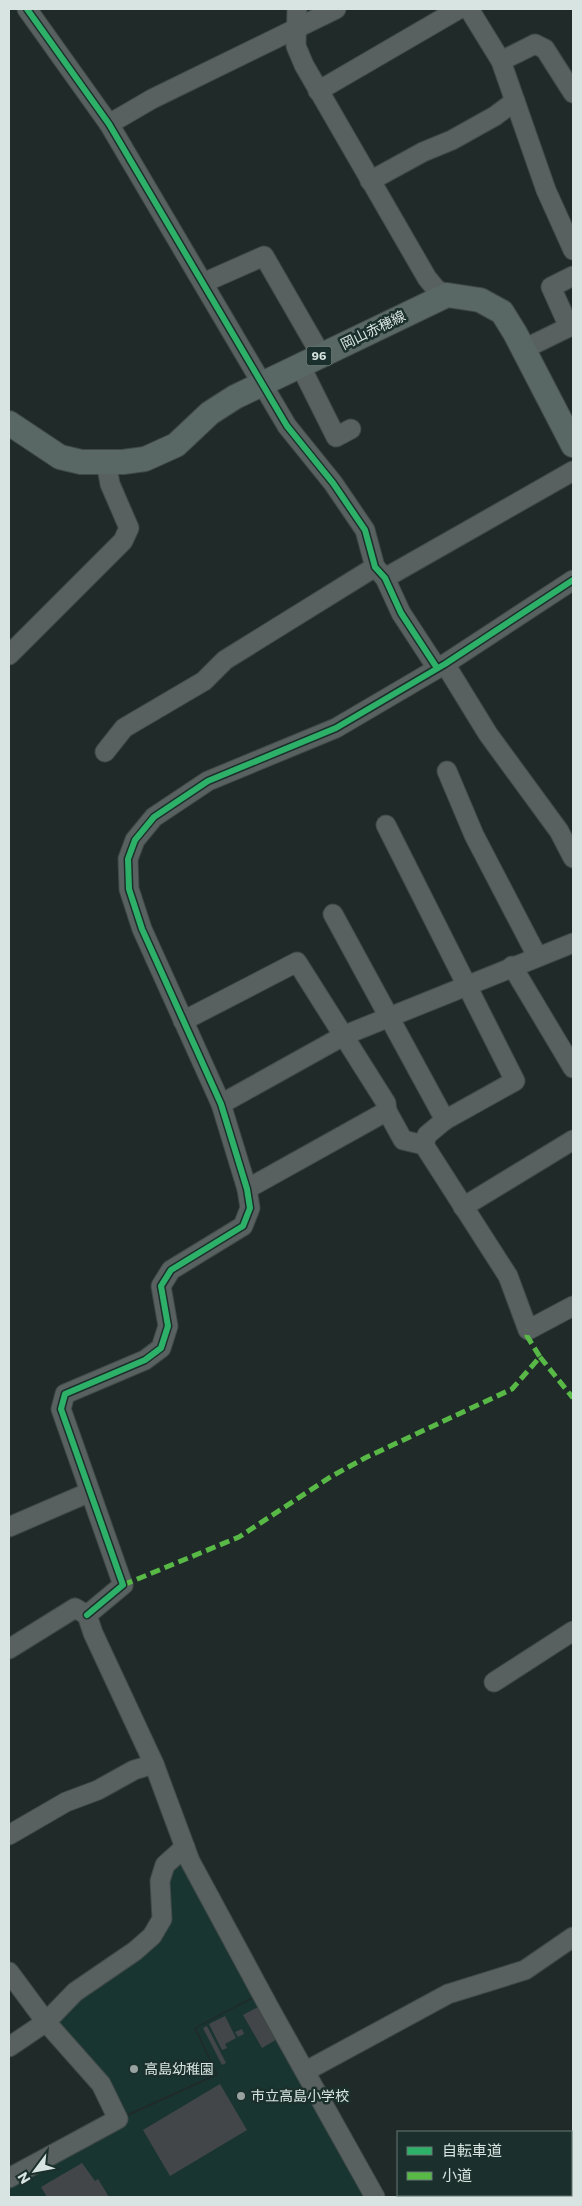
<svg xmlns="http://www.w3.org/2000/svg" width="582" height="2206" font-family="Commissioner,'Noto Sans JP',sans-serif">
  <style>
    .built { fill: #193531 }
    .building { fill: #434648 }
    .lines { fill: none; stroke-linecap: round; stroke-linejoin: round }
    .minor-casing { stroke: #3f4947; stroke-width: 21 }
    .major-casing { stroke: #3f4947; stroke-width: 26 }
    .minor { stroke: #58615f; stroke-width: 19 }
    .major { stroke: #596765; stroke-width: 24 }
    .quiet { stroke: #58b947; stroke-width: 5; stroke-dasharray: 10 5; stroke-linecap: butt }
    .cycleway-casing { stroke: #1b302c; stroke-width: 9 }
    .cycleway { stroke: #2db169; stroke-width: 6 }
    .poi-dot { fill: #98a3a1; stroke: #1b302c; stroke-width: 2 }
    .labels { text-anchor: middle; stroke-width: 5; stroke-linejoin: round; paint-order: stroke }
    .shield { fill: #1b302c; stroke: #9faeab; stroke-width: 1 }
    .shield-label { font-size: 12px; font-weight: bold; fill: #d8e4e1 }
    .street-label { font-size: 14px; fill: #d8e4e1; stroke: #1b302c }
    .poi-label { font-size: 14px; fill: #d8e4e1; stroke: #1b302c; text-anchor: start }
  </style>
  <rect width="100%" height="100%" fill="#202b29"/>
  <g class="built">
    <path d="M176,1858L184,1865L256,1995L194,2028L216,2074L123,2116L56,2024L71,2004L166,1931L165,1884Z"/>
    <path d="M256,1997L367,2197H9V2187L127,2125L124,2118L218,2075L196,2028Z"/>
  </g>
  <g class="building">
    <path d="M258,2007L277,2039L262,2048L243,2015Z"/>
    <path d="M225,2016L236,2038L225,2044L227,2048L222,2050L209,2024Z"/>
    <path d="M207,2026L226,2063L222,2065L203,2028Z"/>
    <path d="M242,2029L244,2034L238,2037L235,2032Z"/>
    <path d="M220,2084L247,2130L170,2176L143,2130Z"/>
    <path d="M82,2163L95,2181L98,2179L109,2197H47L41,2187Z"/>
  </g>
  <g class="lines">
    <g class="minor-casing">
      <g id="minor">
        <path d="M27,9L109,124L287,426L333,483L365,530L375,567L385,578L401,613L437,668"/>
        <path d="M297,9L296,46L304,65L427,278L436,289L447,295"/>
        <path d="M469,9L501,61L546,190L573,250"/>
        <path d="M501,61L535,44L545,49L573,93"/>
        <path d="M318,91L459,9"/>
        <path d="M109,124L152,99L336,9"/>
        <path d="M370,181L423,152L452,140L495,116L515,101"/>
        <path d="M203,283L264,256L321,355"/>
        <path d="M569,327L551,287L573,276"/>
        <path d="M524,349L573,325"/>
        <path d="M300,365L336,437L351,429"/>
        <path d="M385,578L573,471"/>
        <path d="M9,655L123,541L129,528L110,484L106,462"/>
        <path d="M445,664L488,734L559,831L573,858"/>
        <path d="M105,752L124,728L204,681L225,660L375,567"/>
        <path d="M447,771L474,835L537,956"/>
        <path d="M386,825L515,1081L445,1120"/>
        <path d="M333,914L445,1120L427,1135L424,1145L508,1276L528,1330L573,1306"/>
        <path d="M512,966L573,1068"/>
        <path d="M183,1021L297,962L386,1103L387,1111"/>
        <path d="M221,1104L345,1035L573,943"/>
        <path d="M247,1189L387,1111L403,1140L424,1145"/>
        <path d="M463,1207L573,1140"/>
        <path d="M9,1527L90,1492"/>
        <path d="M87,1615L123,1585L61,1409L65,1394L145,1360L161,1348L168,1326L161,1286L171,1270L243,1226L250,1208L247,1189L221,1104L142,929L129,889L128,859L135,840L154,817L208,781L336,728L445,664L573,580"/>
        <path d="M9,1649L75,1608L87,1615L93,1633L154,1764L190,1861L271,2011L375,2197"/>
        <path d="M494,1682L573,1631"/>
        <path d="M9,1835L66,1802L98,1790L134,1770L154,1764"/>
        <path d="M9,1972L46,2022L101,2084L118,2119L9,2178"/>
        <path d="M9,2047L46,2022L75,1992L135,1951L152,1936L162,1919L160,1881L165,1865L185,1847"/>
        <path d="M306,2071L448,1994L525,1970L573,1937"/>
      </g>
    </g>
    <g class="major-casing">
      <path id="major" d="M9,423L60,457L81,462H123L145,459L176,445L210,413L235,397L447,295L480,300L502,312L515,333L573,445"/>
    </g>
    <use href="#minor" class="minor"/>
    <use href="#major" class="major"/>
    <g class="quiet">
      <path d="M540,1357L573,1398"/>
      <path d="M123,1585L239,1537L332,1476L365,1458L512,1389L540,1357L527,1336L528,1330"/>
    </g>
    <g class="cycleway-casing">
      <g id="cycleway">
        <path d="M27,9L109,124L287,426L333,483L365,530L375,567L385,578L401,613L437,668"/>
        <path d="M87,1615L123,1585L61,1409L65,1394L145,1360L161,1348L168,1326L161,1286L171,1270L243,1226L250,1208L247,1189L221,1104L142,929L129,889L128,859L135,840L154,817L208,781L336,728L445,664L573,580"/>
      </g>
    </g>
    <use href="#cycleway" class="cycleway"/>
  </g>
  <g class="poi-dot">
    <circle cx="134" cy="2069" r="5"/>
    <circle cx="241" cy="2096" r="5"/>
  </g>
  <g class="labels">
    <rect class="shield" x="306.5" y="346.5" width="25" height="19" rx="4"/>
    <g class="shield-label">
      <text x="319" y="360">96</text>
    </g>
    <g class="street-label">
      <text transform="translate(373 330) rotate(-26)" y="5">岡山赤穂線</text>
    </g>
    <g class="poi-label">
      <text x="144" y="2074">高島幼稚園</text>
      <text x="251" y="2101">市立高島小学校</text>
    </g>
  </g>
  <rect width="582" height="2206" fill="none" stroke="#d8e4e1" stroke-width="20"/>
  <rect x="397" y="2131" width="175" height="65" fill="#1b302c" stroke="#677874"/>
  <rect x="407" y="2147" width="25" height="8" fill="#2db169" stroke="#677874"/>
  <text x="442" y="2156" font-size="15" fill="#d8e4e1">自転車道</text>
  <rect x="407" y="2172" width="25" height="8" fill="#58b947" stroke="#677874"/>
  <text x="442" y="2181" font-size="15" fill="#d8e4e1">小道</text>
  <g transform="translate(35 2171) rotate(238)" stroke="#1b302c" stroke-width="4" paint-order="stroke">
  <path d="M0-4L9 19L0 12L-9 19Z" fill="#d8e4e1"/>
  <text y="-8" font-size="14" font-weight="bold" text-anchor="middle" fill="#d8e4e1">N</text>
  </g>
</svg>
